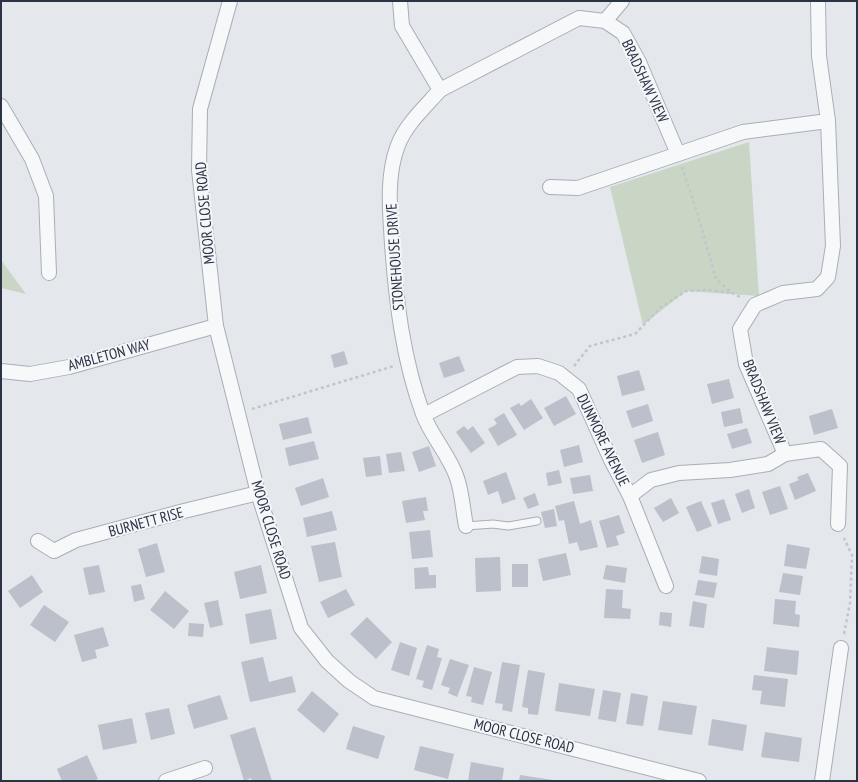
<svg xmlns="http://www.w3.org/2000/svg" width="858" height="782" font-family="'PT Sans Narrow',sans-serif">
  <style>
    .green { fill: #c9d6c5 }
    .building { fill: #bbc0ca }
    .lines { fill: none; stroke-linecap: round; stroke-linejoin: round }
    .lane-casing { stroke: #a9aeb7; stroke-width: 9 }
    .street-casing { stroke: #a9aeb7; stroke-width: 16 }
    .path { stroke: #c2c5cb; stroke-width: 2.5; stroke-dasharray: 3 3; stroke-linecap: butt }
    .lane { stroke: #f7f8fa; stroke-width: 7 }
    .street { stroke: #f7f8fa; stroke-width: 14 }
    .labels { text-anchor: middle; stroke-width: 4; stroke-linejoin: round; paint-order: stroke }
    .street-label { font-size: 15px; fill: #2b3445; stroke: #f4f6f9 }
  </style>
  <rect width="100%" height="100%" fill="#e4e7ec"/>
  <g class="green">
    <path d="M749,142L759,296L686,291L643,325L610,187Z"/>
    <path d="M1,260L26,294L1,288Z"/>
  </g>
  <g class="building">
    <path d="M344,351L348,364L334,368L331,355Z"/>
    <path d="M459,356L465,371L444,378L439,363Z"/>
    <path d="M639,370L645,390L622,396L617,376Z"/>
    <path d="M729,379L734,398L712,404L707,384Z"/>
    <path d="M566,396L576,414L554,426L544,408Z"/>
    <path d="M531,399L543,418L524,430L510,408L519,403L521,406Z"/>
    <path d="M648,404L653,421L632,428L626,411Z"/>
    <path d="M740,408L743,423L724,427L721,412Z"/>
    <path d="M832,409L838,428L814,435L809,416Z"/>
    <path d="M504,413L517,435L498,446L488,429L497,424L494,419Z"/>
    <path d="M308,417L312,433L283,440L279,424Z"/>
    <path d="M464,426L468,430L473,426L485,443L471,453L456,432Z"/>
    <path d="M747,428L752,443L732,449L727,434Z"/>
    <path d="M658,432L665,455L642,463L634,440Z"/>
    <path d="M314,441L319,459L289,466L285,448Z"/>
    <path d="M579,445L583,462L564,467L560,450Z"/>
    <path d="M429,446L436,466L419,472L412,452Z"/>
    <path d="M401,452L405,471L389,473L386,454Z"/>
    <path d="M380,456L382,475L366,477L363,458Z"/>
    <path d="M559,470L562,483L548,486L546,473Z"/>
    <path d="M506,472L516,499L502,504L498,491L488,495L483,481Z"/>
    <path d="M808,473L816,491L795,500L789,484L799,480L797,477Z"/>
    <path d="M590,475L593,491L573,494L570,478Z"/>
    <path d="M323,478L329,497L301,506L295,488Z"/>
    <path d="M780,486L788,509L770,515L762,492Z"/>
    <path d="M749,489L755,508L742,513L735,494Z"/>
    <path d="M535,493L539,505L528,509L523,498Z"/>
    <path d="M426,497L428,511H423L425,520L406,523L402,501Z"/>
    <path d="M671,498L679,513L663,522L654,508Z"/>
    <path d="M724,499L731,520L718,524L711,503Z"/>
    <path d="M574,501L580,524L591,520L598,547L580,551L577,542L569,544L564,520L559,521L555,506Z"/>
    <path d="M701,501L712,526L697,532L686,507Z"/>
    <path d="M554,509L557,526L545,528L541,512Z"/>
    <path d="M332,511L337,530L307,537L303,518Z"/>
    <path d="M619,515L625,533L616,536L619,545L607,548L599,521Z"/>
    <path d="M430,530L433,557L412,559L409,532Z"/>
    <path d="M335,542L342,577L319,582L311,546Z"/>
    <path d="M157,543L165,572L146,577L138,549Z"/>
    <path d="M787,544L810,548L806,569L784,566Z"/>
    <path d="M566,553L571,575L543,581L538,559Z"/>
    <path d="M702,556L719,559L717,576L699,573Z"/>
    <path d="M500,557L501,591L476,592L475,558Z"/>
    <rect x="512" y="564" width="16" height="23"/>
    <path d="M99,565L105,592L89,595L83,568Z"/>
    <path d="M261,565L267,593L240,599L234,572Z"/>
    <path d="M606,565L627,568L625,583L603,579Z"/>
    <path d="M428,567L429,575H436V588L415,589L414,568Z"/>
    <path d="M783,573L803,576L800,595L779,592Z"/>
    <path d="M32,575L43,592L20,608L8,591Z"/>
    <path d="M698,580L717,583L714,598L695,595Z"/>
    <path d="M141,584L145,599L134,602L131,586Z"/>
    <path d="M346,589L355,605L328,618L320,602Z"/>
    <path d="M606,589L623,590L622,608L631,609L630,619L604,618Z"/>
    <path d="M165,591L189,611L174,629L150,610Z"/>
    <path d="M775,599L796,601L795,614L800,615L799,627L773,624Z"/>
    <path d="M218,600L223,625L210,628L204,603Z"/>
    <path d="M693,601L707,604L704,628L689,626Z"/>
    <path d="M44,605L69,622L55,642L30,625Z"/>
    <path d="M271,609L277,639L250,644L245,614Z"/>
    <path d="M660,612L672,613L671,627L659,625Z"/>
    <path d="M367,617L392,642L376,659L350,634Z"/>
    <path d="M189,623L204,624L203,637L188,636Z"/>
    <path d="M103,627L109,646L95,650L97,658L82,662L74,635Z"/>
    <path d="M400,642L417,648L409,676L391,670Z"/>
    <path d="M427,645L439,649L437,657L442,658L432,690L422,687L424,681L416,679Z"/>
    <path d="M767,647L799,651L797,675L764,671Z"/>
    <path d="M263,657L269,682L292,676L296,692L250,702L241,662Z"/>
    <path d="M450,659L469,665L457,697L448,693L450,688L441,685Z"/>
    <path d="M502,662L520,665L512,712L502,710L503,704L495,703Z"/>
    <path d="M474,667L492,672L483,705L471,702L472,697L466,696Z"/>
    <path d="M528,670L545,673L538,715L528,714V708L522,707Z"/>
    <path d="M754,675L788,679L785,707L760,704L762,691L752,690Z"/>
    <path d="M559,683L595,689L590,716L555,711Z"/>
    <path d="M603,690L621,693L616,722L598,719Z"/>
    <path d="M312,691L339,714L324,733L297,710Z"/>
    <path d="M631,693L648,696L643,726L626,724Z"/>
    <path d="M220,695L228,719L194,729L187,705Z"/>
    <path d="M663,701L697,706L692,735L658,730Z"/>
    <path d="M169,708L175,734L151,740L145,713Z"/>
    <path d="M132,718L137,743L103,750L98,725Z"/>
    <path d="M712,719L747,725L743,751L708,745Z"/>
    <path d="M353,726L385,736L378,759L346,749Z"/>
    <path d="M255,727L272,781H252L251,778L244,781L230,735Z"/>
    <path d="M765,732L802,738L799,762L761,757Z"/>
    <path d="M420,746L454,754L448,779L414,770Z"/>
    <path d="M87,755L98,779L94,781H62L57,769Z"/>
    <path d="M471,762L504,768L502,781H468Z"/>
    <path d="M520,775L553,780V781H519Z"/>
  </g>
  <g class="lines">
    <g class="lane-casing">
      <path id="lane" d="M466,526L493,524L508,526L537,521"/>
    </g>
    <g class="street-casing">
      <g id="street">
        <path d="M230,1L200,109L199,170L216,326L258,493L301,628L327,661L349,681L374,698L699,781"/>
        <path d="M400,1L402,26L440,90C425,107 406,124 398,145C386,176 390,212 392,244C396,301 403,360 423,414C431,436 450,456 457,478C462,492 463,511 466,526"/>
        <path d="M605,21L622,1"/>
        <path d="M440,90L579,18L605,21L623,33L639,62L678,154"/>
        <path d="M1,106L32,159L46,196L49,273"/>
        <path d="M550,187L578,188L743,132L828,121"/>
        <path d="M1,371L30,374L69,367L216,326"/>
        <path d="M424,415L517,367L538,366L559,373L579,389L611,460L630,496L666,586"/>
        <path d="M785,454L746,364L740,329L755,305L783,293L817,289L828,277L833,246L828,121L819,56L818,1"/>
        <path d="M630,496L651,480L679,473L730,470L768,464L785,454L821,449L840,466L838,524"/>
        <path d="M38,541L54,551L76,540L184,511L258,493"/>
        <path d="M166,781L205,768"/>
        <path d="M822,781L841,648"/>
      </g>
    </g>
    <g class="path">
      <path d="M682,167L697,212L716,279L732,293L742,298"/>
      <path d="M574,366L590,346L635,334L660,308L686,291L707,290L732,293"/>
      <path d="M252,409L394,366"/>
      <path d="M844,634L850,603L852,555L844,538"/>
    </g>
    <use href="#lane" class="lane"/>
    <use href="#street" class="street"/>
  </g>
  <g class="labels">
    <g class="street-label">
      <text transform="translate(645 81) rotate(65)" y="5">BRADSHAW VIEW</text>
      <text transform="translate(205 213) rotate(-95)" y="5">MOOR CLOSE ROAD</text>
      <text transform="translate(395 257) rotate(-94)" y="5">STONEHOUSE DRIVE</text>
      <text transform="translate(109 355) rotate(-15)" y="5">AMBLETON WAY</text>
      <text transform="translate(764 402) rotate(68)" y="5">BRADSHAW VIEW</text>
      <text transform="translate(603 440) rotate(64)" y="5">DUNMORE AVENUE</text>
      <text transform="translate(146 522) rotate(-15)" y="5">BURNETT RISE</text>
      <text transform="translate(271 530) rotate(73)" y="5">MOOR CLOSE ROAD</text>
      <text transform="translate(524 736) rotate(14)" y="5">MOOR CLOSE ROAD</text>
    </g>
  </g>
  <rect width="858" height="782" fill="none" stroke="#2b3445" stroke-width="4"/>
</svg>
